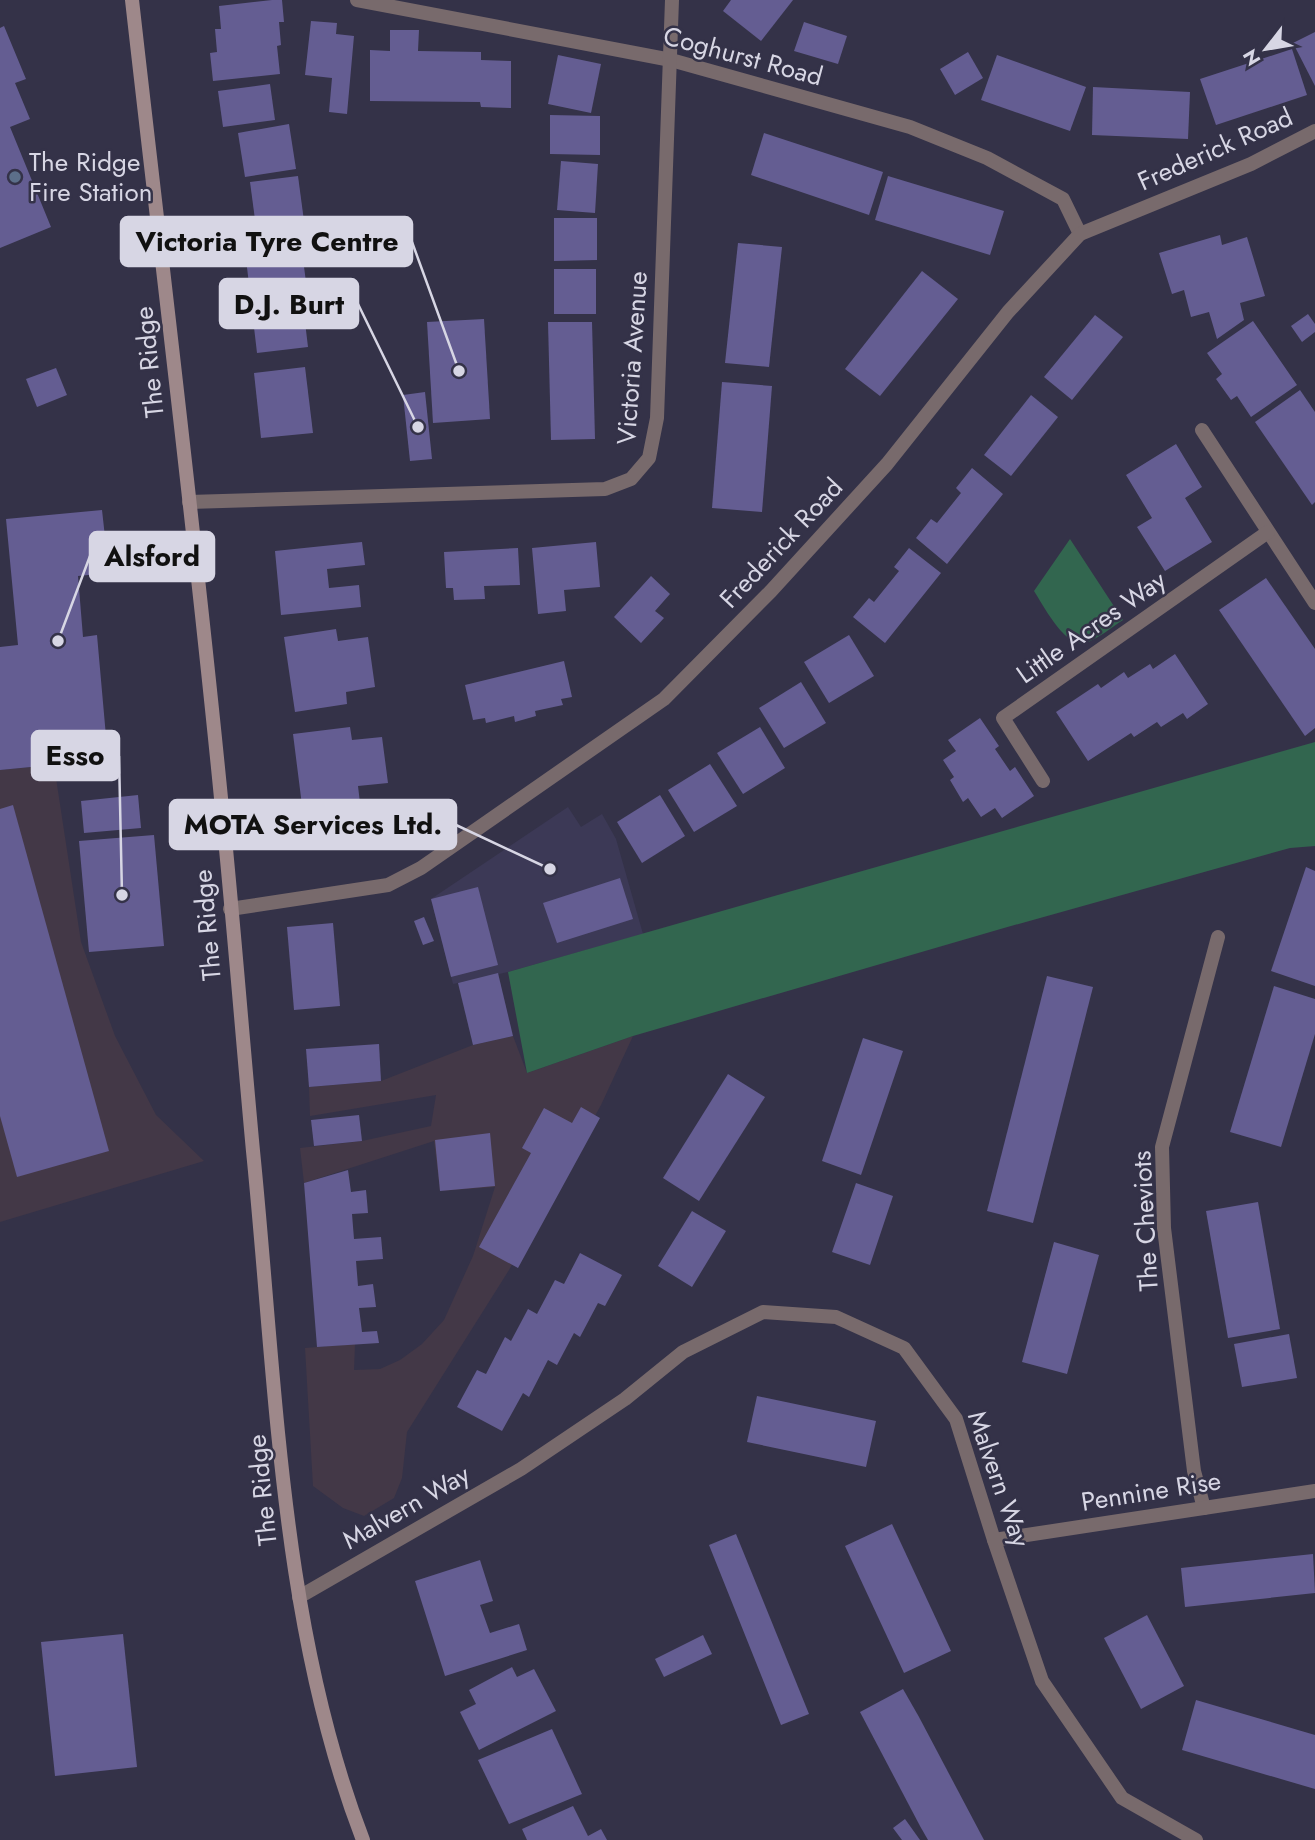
<svg xmlns="http://www.w3.org/2000/svg" width="1315" height="1840" font-family="Jost,sans-serif">
  <style>
    .built { fill: #3c3956 }
    .industrial { fill: #433847 }
    .green { fill: #32664f }
    .building { fill: #645d92 }
    .lines { fill: none; stroke-linecap: round; stroke-linejoin: round }
    .minor { stroke: #786a6c; stroke-width: 14 }
    .secondary { stroke: #9e888a; stroke-width: 14 }
    .service-dot { fill: #5c6f8a; stroke: #343248; stroke-width: 2.5 }
    .labels { text-anchor: middle; stroke-width: 5; stroke-linejoin: round; paint-order: stroke }
    .street-label { font-size: 26px; fill: #d7d6e4; stroke: #343248 }
    .poi-label { font-size: 26px; fill: #d7d6e4; stroke: #343248; text-anchor: start }
    .leader { fill: none; stroke: #d7d6e4; stroke-width: 2.5 }
    .callout-dot { fill: #d7d6e4; stroke: #343248; stroke-width: 2.5 }
    .callout { fill: #d7d6e4; stroke: #d7d6e4; stroke-width: 2.5 }
    .callout-label { font-size: 28px; text-anchor: middle; font-weight: bold; fill: #111 }
  </style>
  <rect width="100%" height="100%" fill="#343248"/>
  <path class="built" d="M568,807L581,827L602,814L616,839L643,934L508,972L453,984L431,899Z"/>
  <g class="industrial">
    <path d="M54,765L81,942L115,1036L156,1115L204,1161L0,1222V770Z"/>
    <path d="M513,1036L527,1073L633,1036L601,1105L509,1270L407,1432L402,1478L394,1498L364,1516L343,1508L313,1486L305,1348L355,1344L354,1370L380,1369L400,1360L422,1344L444,1320L473,1256L495,1187L440,1191L434,1141L304,1183L300,1148L362,1141L431,1126L436,1095L310,1116L309,1087L381,1081L473,1045Z"/>
  </g>
  <g class="green">
    <path d="M1070,539L1123,620C1112,627 1098,639 1085,643C1066,649 1043,605 1034,591Z"/>
    <path d="M1315,742V846L1290,848L1004,928L633,1036L527,1073L508,972Z"/>
  </g>
  <g class="building">
    <path d="M272,0H282L284,22H279L281,45L277,46L280,74L213,81L210,53L217,52L215,29H221L219,6Z"/>
    <path d="M731,0H793L761,41L723,11Z"/>
    <path d="M311,21L337,23L336,34L354,36L347,114L329,112L332,78L305,75Z"/>
    <path d="M804,22L847,36L838,64L794,51Z"/>
    <path d="M4,26L26,79L15,83L30,119L10,127L51,227L0,248V28Z"/>
    <path d="M390,30H419L418,51L481,52V60L511,61V108L481,107L480,102L370,101V50L390,51Z"/>
    <path d="M1315,32V86L1293,43Z"/>
    <path d="M1292,49L1307,95L1216,125L1200,79Z"/>
    <path d="M968,52L983,78L955,95L940,69Z"/>
    <path d="M558,55L601,64L591,113L548,104Z"/>
    <path d="M997,55L1086,87L1070,131L981,100Z"/>
    <path d="M270,84L275,120L223,127L218,91Z"/>
    <path d="M1093,87L1190,92L1188,139L1092,135Z"/>
    <path d="M550,115L600,116V155L550,154Z"/>
    <path d="M289,124L296,169L245,177L238,133Z"/>
    <path d="M764,133L883,172L869,215L751,175Z"/>
    <path d="M561,161L598,164L595,213L557,210Z"/>
    <path d="M298,176L304,221L256,227L250,182Z"/>
    <path d="M888,176L1004,211L990,255L875,220Z"/>
    <path d="M554,218H597V260L554,261Z"/>
    <path d="M271,230L274,254L302,251L311,321L305,322L308,347L257,353L243,233Z"/>
    <path d="M1220,235L1222,245L1247,237L1265,296L1240,303L1244,320L1217,339L1209,312L1191,317L1184,290L1172,294L1159,253Z"/>
    <path d="M738,243L782,247L769,367L725,363Z"/>
    <rect x="554" y="269" width="42" height="45"/>
    <path d="M922,271L958,299L880,396L845,369Z"/>
    <path d="M1308,314L1315,324V332L1302,342L1291,326Z"/>
    <path d="M1095,315L1123,337L1072,400L1044,377Z"/>
    <path d="M484,319L490,419L433,423L427,322Z"/>
    <path d="M1253,321L1297,385L1251,417L1237,396L1231,400L1216,379L1222,374L1207,353Z"/>
    <path d="M548,322H592L595,439L551,440Z"/>
    <path d="M305,367L313,433L261,438L254,373Z"/>
    <path d="M56,368L67,395L37,407L26,379Z"/>
    <path d="M722,382L772,386L762,512L712,508Z"/>
    <path d="M1300,390L1315,412V502L1312,505L1255,422Z"/>
    <path d="M425,392L432,459L410,461L403,395Z"/>
    <path d="M1031,395L1058,417L1011,476L984,455Z"/>
    <path d="M1176,444L1202,487L1185,498L1212,542L1165,571L1137,527L1152,518L1126,475Z"/>
    <path d="M972,468L1003,494L947,564L916,538L931,519L937,523L961,493L956,488Z"/>
    <path d="M102,510L109,573L78,576L83,637L97,635L109,770L95,771L93,761L0,770V647L18,645L6,519Z"/>
    <path d="M362,542L365,565L327,569L329,588L359,585L361,607L281,615L275,551Z"/>
    <path d="M596,542L600,587L564,590L566,611L538,614L532,548Z"/>
    <path d="M518,548L520,585L484,586L485,599L454,600L453,588H446L444,552Z"/>
    <path d="M909,548L941,573L885,643L853,617L869,598L874,602L899,571L894,567Z"/>
    <path d="M651,576L670,594L655,611L664,618L641,643L614,617Z"/>
    <path d="M1266,578L1315,649V728L1305,736L1219,610Z"/>
    <path d="M336,629L338,641L368,637L375,687L346,692L347,704L295,712L284,637Z"/>
    <path d="M849,635L874,676L829,703L804,662Z"/>
    <path d="M1175,654L1208,704L1187,719L1183,713L1161,727L1157,722L1134,737L1131,733L1088,761L1056,712L1098,684L1101,688L1124,672L1128,678L1150,664L1153,669Z"/>
    <path d="M564,661L572,697L561,699L563,705L535,711L536,716L515,722L514,716L486,723L485,718L473,720L465,685Z"/>
    <path d="M801,682L826,723L784,748L759,708Z"/>
    <path d="M980,718L999,746L995,749L1010,771L1015,767L1034,796L1002,818L995,808L981,817L968,798L963,802L950,780L954,777L943,760L956,751L948,740Z"/>
    <path d="M350,727L352,740L382,737L388,783L358,786L360,803L384,800L388,828L306,837L293,734Z"/>
    <path d="M760,727L785,768L743,794L717,753Z"/>
    <path d="M710,764L737,806L694,832L668,790Z"/>
    <path d="M138,795L141,828L84,833L81,801Z"/>
    <path d="M660,795L685,836L642,863L617,822Z"/>
    <path d="M13,805L109,1151L17,1177L0,1116V809Z"/>
    <path d="M154,835L164,946L89,952L79,841Z"/>
    <path d="M1306,867L1315,871V986L1271,971Z"/>
    <path d="M620,878L633,919L557,943L543,903Z"/>
    <path d="M478,887L498,965L451,977L431,899Z"/>
    <path d="M424,917L434,941L423,945L414,921Z"/>
    <path d="M333,923L340,1006L294,1010L287,927Z"/>
    <path d="M498,973L513,1036L473,1045L458,983Z"/>
    <path d="M1047,976L1093,987L1033,1223L987,1211Z"/>
    <path d="M1274,986L1315,999V1034L1281,1147L1230,1132Z"/>
    <path d="M863,1038L903,1051L861,1175L822,1161Z"/>
    <path d="M379,1044L381,1081L309,1087L306,1049Z"/>
    <path d="M728,1074L765,1097L699,1201L663,1178Z"/>
    <path d="M581,1107L600,1118L518,1268L479,1247L531,1153L522,1148L544,1108L572,1123Z"/>
    <path d="M359,1115L362,1141L314,1146L311,1120Z"/>
    <path d="M490,1133L495,1186L440,1191L435,1140Z"/>
    <path d="M348,1170L351,1192L366,1190L367,1201L368,1213L352,1214L354,1239L381,1237L383,1259L356,1261L358,1286L373,1284L376,1307L359,1308L362,1332L377,1331L379,1343L317,1347L304,1183Z"/>
    <path d="M856,1183L893,1196L870,1265L832,1252Z"/>
    <path d="M1258,1202L1280,1329L1228,1338L1206,1211Z"/>
    <path d="M692,1211L726,1231L692,1287L658,1266Z"/>
    <path d="M1054,1242L1099,1255L1067,1374L1022,1362Z"/>
    <path d="M580,1253L622,1275L605,1306L598,1303L580,1337L574,1333L557,1365L548,1360L529,1397L523,1393L502,1431L457,1407L477,1370L486,1374L505,1337L511,1341L528,1309L537,1314L555,1280L564,1284Z"/>
    <path d="M1289,1334L1297,1378L1242,1387L1234,1344Z"/>
    <path d="M757,1396L876,1421L866,1467L747,1442Z"/>
    <path d="M892,1524L951,1651L904,1673L845,1546Z"/>
    <path d="M736,1534L809,1714L781,1725L709,1545Z"/>
    <path d="M1313,1554L1315,1593L1185,1607L1181,1568Z"/>
    <path d="M480,1560L493,1601L480,1605L490,1633L519,1624L527,1650L445,1676L415,1581Z"/>
    <path d="M1147,1615L1184,1686L1141,1709L1104,1638Z"/>
    <path d="M123,1634L137,1767L55,1776L41,1642Z"/>
    <path d="M703,1635L712,1654L664,1677L655,1659Z"/>
    <path d="M512,1667L517,1677L534,1669L556,1711L479,1750L460,1712L476,1704L469,1690Z"/>
    <path d="M903,1689L919,1717L984,1840H928L920,1826L860,1712Z"/>
    <path d="M1196,1700L1315,1735V1789L1182,1750Z"/>
    <path d="M552,1729L582,1794L509,1824L478,1760Z"/>
    <path d="M573,1806L588,1836L601,1829L607,1840H527L522,1829Z"/>
    <path d="M905,1819L920,1840H902L893,1828Z"/>
  </g>
  <g class="lines">
    <g class="minor">
      <path d="M357,0L671,60L910,127L987,158L1063,199L1080,234"/>
      <path d="M1202,430L1315,603"/>
      <path d="M189,502L605,489L631,479L649,458L657,418L672,0"/>
      <path d="M1043,781L1003,718L1268,532"/>
      <path d="M230,909L388,885L421,868L664,699L771,591L887,464L1008,312L1080,234L1251,164L1315,131"/>
      <path d="M1204,1508L1194,1471L1164,1228L1162,1147L1218,937"/>
      <path d="M994,1540L1315,1491"/>
      <path d="M299,1597L521,1469L625,1399L683,1352L763,1312L836,1317L904,1348L956,1419L994,1540L1042,1681L1122,1798L1196,1840"/>
    </g>
    <path class="secondary" d="M132,0C162,266 195,532 221,798C233,915 242,1033 253,1151C276,1378 280,1626 363,1840"/>
  </g>
  <circle class="service-dot" cx="15" cy="177" r="7"/>
  <g class="labels">
    <g class="street-label">
      <text transform="translate(743 56) rotate(15)" y="9">Coghurst Road</text>
      <text transform="translate(1215 149) rotate(-24)" y="9">Frederick Road</text>
      <text transform="translate(632 358) rotate(-86)" y="9">Victoria Avenue</text>
      <text transform="translate(149 362) rotate(-96)" y="9">The Ridge</text>
      <text transform="translate(781 543) rotate(-47)" y="9">Frederick Road</text>
      <text transform="translate(1091 627) rotate(-35)" y="9">Little Acres Way</text>
      <text transform="translate(207 925) rotate(-95)" y="9">The Ridge</text>
      <text transform="translate(1145 1221) rotate(-93)" y="9">The Cheviots</text>
      <text transform="translate(999 1479) rotate(71)" y="9">Malvern Way</text>
      <text transform="translate(262 1490) rotate(-96)" y="9">The Ridge</text>
      <text transform="translate(1151 1491) rotate(-9)" y="9">Pennine Rise</text>
      <text transform="translate(406 1507) rotate(-30)" y="9">Malvern Way</text>
    </g>
    <g class="poi-label">
      <text x="29" y="171">The Ridge<tspan x="29" dy="30">Fire Station</tspan></text>
    </g>
  </g>
  <path class="leader" d="M459 371L412 242M418 427L358 304M58 641L90 556M122 895L119 756M550 869L456 825"/>
  <g class="callout-dot">
    <circle cx="459" cy="371" r="7"/>
    <circle cx="418" cy="427" r="7"/>
    <circle cx="58" cy="641" r="7"/>
    <circle cx="122" cy="895" r="7"/>
    <circle cx="550" cy="869" r="7"/>
  </g>
  <g class="callout">
    <rect x="121" y="217" width="291" height="49" rx="7"/>
    <rect x="220" y="279" width="138" height="49" rx="7"/>
    <rect x="90" y="532" width="124" height="49" rx="7"/>
    <rect x="32" y="731" width="87" height="49" rx="7"/>
    <rect x="170" y="800" width="286" height="49" rx="7"/>
  </g>
  <g class="callout-label">
    <text x="267" y="251">Victoria Tyre Centre</text>
    <text x="289" y="314">D.J. Burt</text>
    <text x="152" y="566">Alsford</text>
    <text x="75" y="765">Esso</text>
    <text x="313" y="834">MOTA Services Ltd.</text>
  </g>
  <g transform="translate(1266 49) rotate(239)" stroke="#343248" stroke-width="5" paint-order="stroke">
  <path d="M0-5L12 26L0 18L-12 26Z" fill="#d7d6e4"/>
  <text y="-10" font-size="19" font-weight="bold" text-anchor="middle" fill="#d7d6e4">N</text>
  </g>
</svg>
